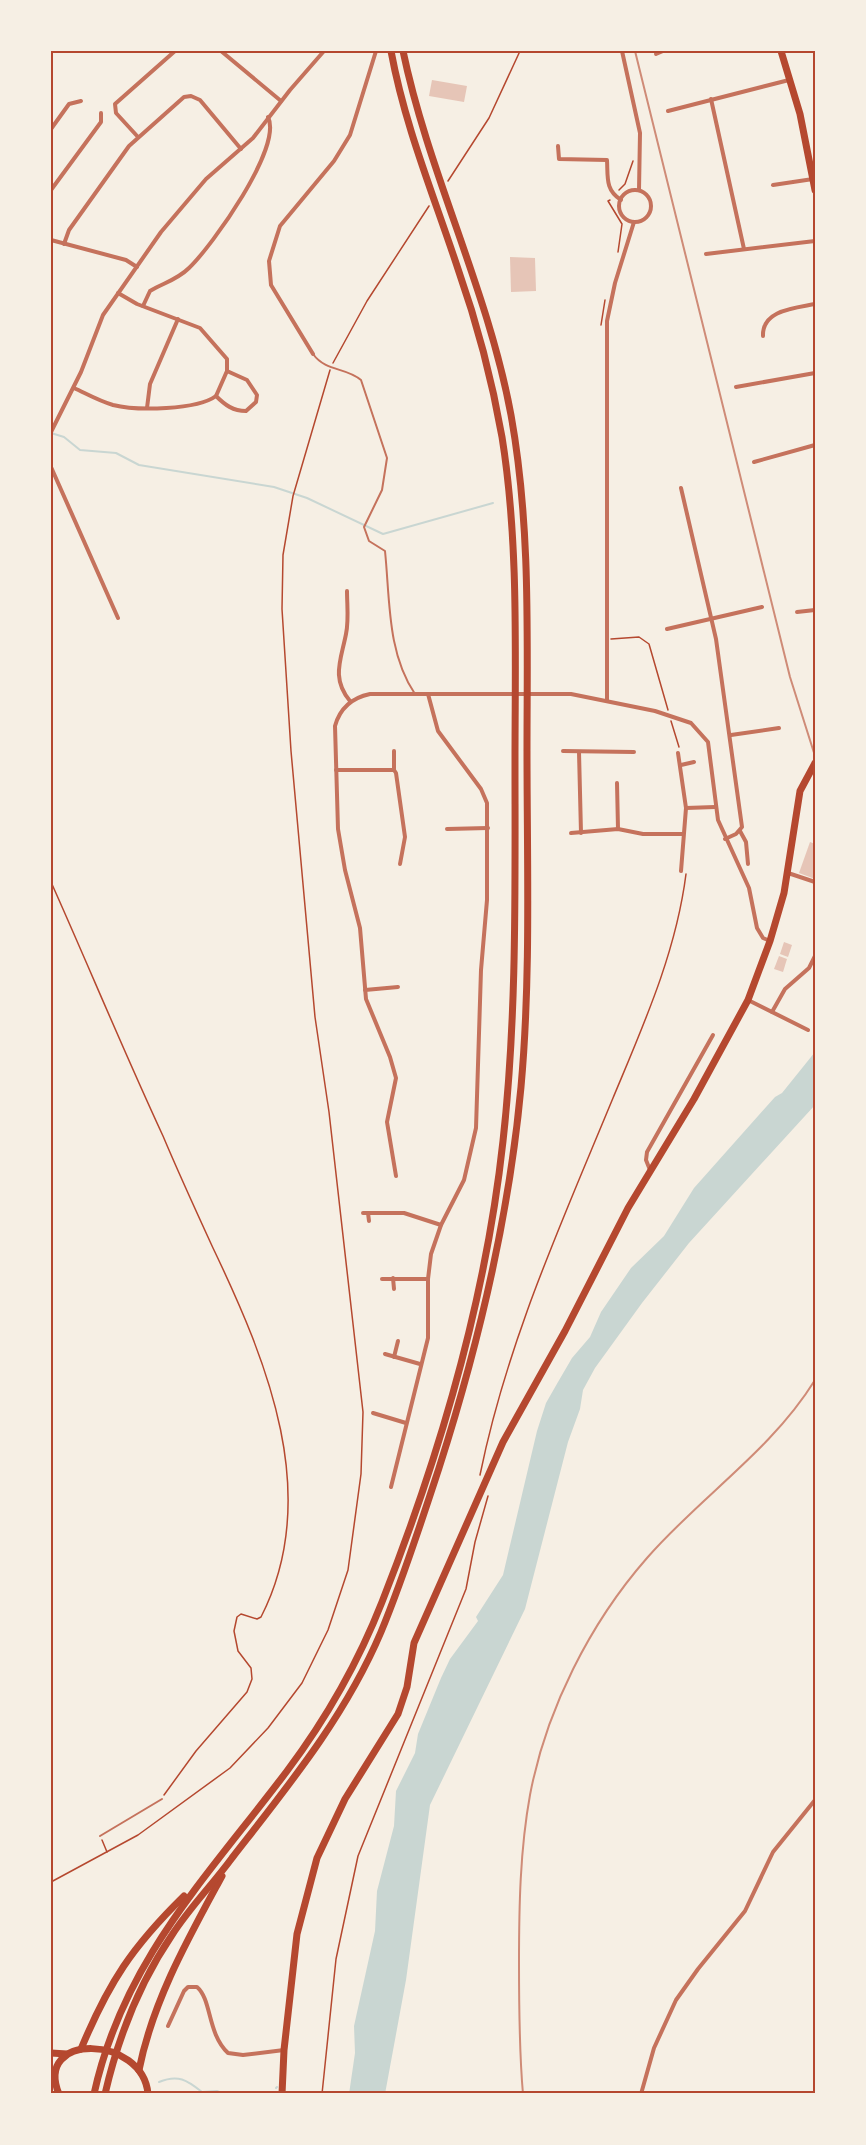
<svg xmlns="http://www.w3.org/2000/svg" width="866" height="2145" font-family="Arial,sans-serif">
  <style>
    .water { fill: #c9d6d2 }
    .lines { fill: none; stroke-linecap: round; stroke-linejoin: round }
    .stream { stroke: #c9d6d2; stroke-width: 2 }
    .building { fill: #e6c5b7 }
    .path { stroke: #b5482f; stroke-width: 1.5 }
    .service { stroke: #c5725c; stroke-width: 2 }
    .minor { stroke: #c5725c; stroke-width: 4 }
    .primary { stroke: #b5482f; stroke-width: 7 }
    .trunk { stroke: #b5482f; stroke-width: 7 }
    .rail { stroke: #cf8b77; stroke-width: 2 }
    .neatline { fill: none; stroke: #b5482f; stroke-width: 2 }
  </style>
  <rect width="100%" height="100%" fill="#f6efe4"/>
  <path class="water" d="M815,1052V1105L689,1243L642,1303L595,1368L583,1390L580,1409L568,1442L525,1609L430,1805L406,1980L385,2094H349L355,2053L354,2026L375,1931L377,1891L394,1826L396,1791L415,1753L418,1734L441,1678L450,1659L478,1621L476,1617L503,1575L537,1431L546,1403L558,1382L572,1358L590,1337L601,1312L631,1268L664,1236L694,1188L775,1097L782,1093Z"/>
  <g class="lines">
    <g class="stream">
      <path d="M51,433L64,437L80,450L116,453L139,465L274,487L307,498L383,534L493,503"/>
      <path d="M159,2082C178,2074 187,2080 202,2092L217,2091L224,2094"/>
      <path d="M276,2088L277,2087"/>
    </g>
  </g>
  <g class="building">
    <path d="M432,80L467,86L464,102L429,96Z"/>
    <path d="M510,257L535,258L536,291L511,292Z"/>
    <path d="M810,842L815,844V879L799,873Z"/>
    <path d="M784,942L792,945L788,957L780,954Z"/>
    <path d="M779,956L787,959L783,972L774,969Z"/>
  </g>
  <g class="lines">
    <g class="path">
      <path d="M448,181L489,118L520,51"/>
      <path d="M619,190L625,184L633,161"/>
      <path d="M610,200L608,201L622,224L618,252"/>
      <path d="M601,325L605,300"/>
      <path d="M333,363L367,301L429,206"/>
      <path d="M611,639L639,637L649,644L668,710"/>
      <path d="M671,721L679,747"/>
      <path d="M51,882C89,967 124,1052 163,1136C179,1174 196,1211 213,1248C267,1361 323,1496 261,1617L257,1619L241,1614L237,1617L234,1631L238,1651L251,1668L252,1679L247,1692L196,1751L164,1795"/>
      <path d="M480,1475C507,1342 561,1224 613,1098C643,1026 676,953 686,874"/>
      <path d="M102,1840L107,1852"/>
      <path d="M51,1882L138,1835L230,1768L268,1728L302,1683L328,1630L348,1570L361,1474L363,1412L329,1112L315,1017L291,751L282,609L283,555L293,496L330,370"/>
      <path d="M322,2094L336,1959L358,1856L466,1589L475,1542L488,1496"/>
    </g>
    <g class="service">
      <path d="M313,354C326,372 346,367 361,380L387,458L382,490L364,527L369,541L385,551C390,599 387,653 415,694"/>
      <path d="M100,1836L162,1799"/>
    </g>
    <g class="minor">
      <path d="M221,51L281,101"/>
      <path d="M622,51L640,133L639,190"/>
      <path d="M656,54L663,51"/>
      <path d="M711,99L744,249"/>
      <path d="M668,111L789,80"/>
      <path d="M51,129L69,104L81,101"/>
      <path d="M138,137L116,113L115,104L175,51"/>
      <path d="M558,146L559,159L607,160C608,177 605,190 621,200"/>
      <path d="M773,185L813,179"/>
      <circle cx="635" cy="206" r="16"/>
      <path d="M51,190L101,122V113"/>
      <path d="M51,240L126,260L137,267"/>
      <path d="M64,244L69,230L129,146L184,97L191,96L200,100L241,149"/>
      <path d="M706,254L815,241"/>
      <path d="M143,306L150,291C163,283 177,280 189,268C212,246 283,147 268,117"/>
      <path d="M763,336C762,310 795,308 815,304"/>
      <path d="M313,354L271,285L269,261L280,226L334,161L350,135L376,51"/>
      <path d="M736,387L815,373"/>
      <path d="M74,388C87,394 99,401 113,405C137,411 197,410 216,396L227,371V359L200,328L137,304L118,293"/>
      <path d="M216,396C225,405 233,411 246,411L256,402L257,395L247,380L227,371"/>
      <path d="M147,408L150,384L178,319"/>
      <path d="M51,432L81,372L103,315L161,232L206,179L253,138L290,90L324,51"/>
      <path d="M754,462L815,445"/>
      <path d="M51,467L118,618"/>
      <path d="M681,488L716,639L742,827L736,834L725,839"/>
      <path d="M347,591C347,605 349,620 346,634C341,660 331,678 350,701"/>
      <path d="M797,612L815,610"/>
      <path d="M667,629L762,607"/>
      <path d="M607,701V321L615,283L634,222"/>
      <path d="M731,735L779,728"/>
      <path d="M563,751L634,752"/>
      <path d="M579,752L581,833"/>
      <path d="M678,753L686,808L681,871"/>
      <path d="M681,765L694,762"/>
      <path d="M336,770H394L396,773L405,837L400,864"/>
      <path d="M394,770V751"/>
      <path d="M617,783L618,829"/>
      <path d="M686,808L715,807"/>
      <path d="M447,829L488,828"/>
      <path d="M740,831L746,842L748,864"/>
      <path d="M571,833L618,829L643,834H683"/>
      <path d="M788,873L815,882"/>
      <path d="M365,990L398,987"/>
      <path d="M748,1000L808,1030"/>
      <path d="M772,1012L785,989L809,968L815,956"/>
      <path d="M650,1170L646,1160L647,1152L713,1035"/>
      <path d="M396,1176L387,1122L396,1078L390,1057L366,999L360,928L345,870L338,829L335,726C340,708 351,698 370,694H571L655,711L691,723L708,742L718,820L749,888L757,928L763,938L770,941"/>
      <path d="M363,1213H404L441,1225"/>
      <path d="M368,1213L369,1221"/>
      <path d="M393,1278L394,1289"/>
      <path d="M382,1279H428"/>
      <path d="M385,1354L420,1364"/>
      <path d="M394,1357L398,1341"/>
      <path d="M373,1413L406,1423"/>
      <path d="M391,1487L428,1338V1279L431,1254L441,1225L464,1180L476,1128L481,970L487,900V803L481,789L438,731L428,694"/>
      <path d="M168,2026L184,1991L188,1987H197C212,2000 207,2033 228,2053L243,2055L284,2050"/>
      <path d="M641,2094L654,2048L676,2000L698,1969L745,1911L773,1852L815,1800"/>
    </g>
    <g class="primary">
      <path d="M781,51L800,114L815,190"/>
      <path d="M51,2053L67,2054"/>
      <path d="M59,2094C33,2032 143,2035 148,2094"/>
      <path d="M282,2094L284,2050L297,1934L317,1858L345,1799L398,1714L407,1687L414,1643L503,1442L565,1331L628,1208L694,1099L748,1000L770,941L784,893L800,791L815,763"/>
    </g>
    <g class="trunk">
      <path d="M81,2049C109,1982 132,1947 184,1896"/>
      <path d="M139,2070C153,2000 189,1937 222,1876"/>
      <path d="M94,2094C123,1961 208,1876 287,1771C326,1719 358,1663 382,1602C440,1455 486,1298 503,1141C517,1015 515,888 515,762C515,654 519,543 502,437C492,380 477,323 458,269C434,196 405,127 391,51"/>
      <path d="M105,2094C118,2038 140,1982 172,1935C190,1907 213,1884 232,1858C288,1786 345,1717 381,1632C403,1579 421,1523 439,1468C479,1343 509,1218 521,1087C531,976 527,862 527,751C527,639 531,526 511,415C488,290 429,175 403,51"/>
    </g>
    <g class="rail">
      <path d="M635,51L790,677L815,756"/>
      <path d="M523,2094C519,2050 519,2007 519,1963C519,1907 520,1850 530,1795C546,1710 590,1623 647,1558C701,1496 771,1451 815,1380"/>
    </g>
  </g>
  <rect width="866" height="2145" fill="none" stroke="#f6efe4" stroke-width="105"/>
  <rect x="52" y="52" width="762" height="2040" class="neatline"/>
</svg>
